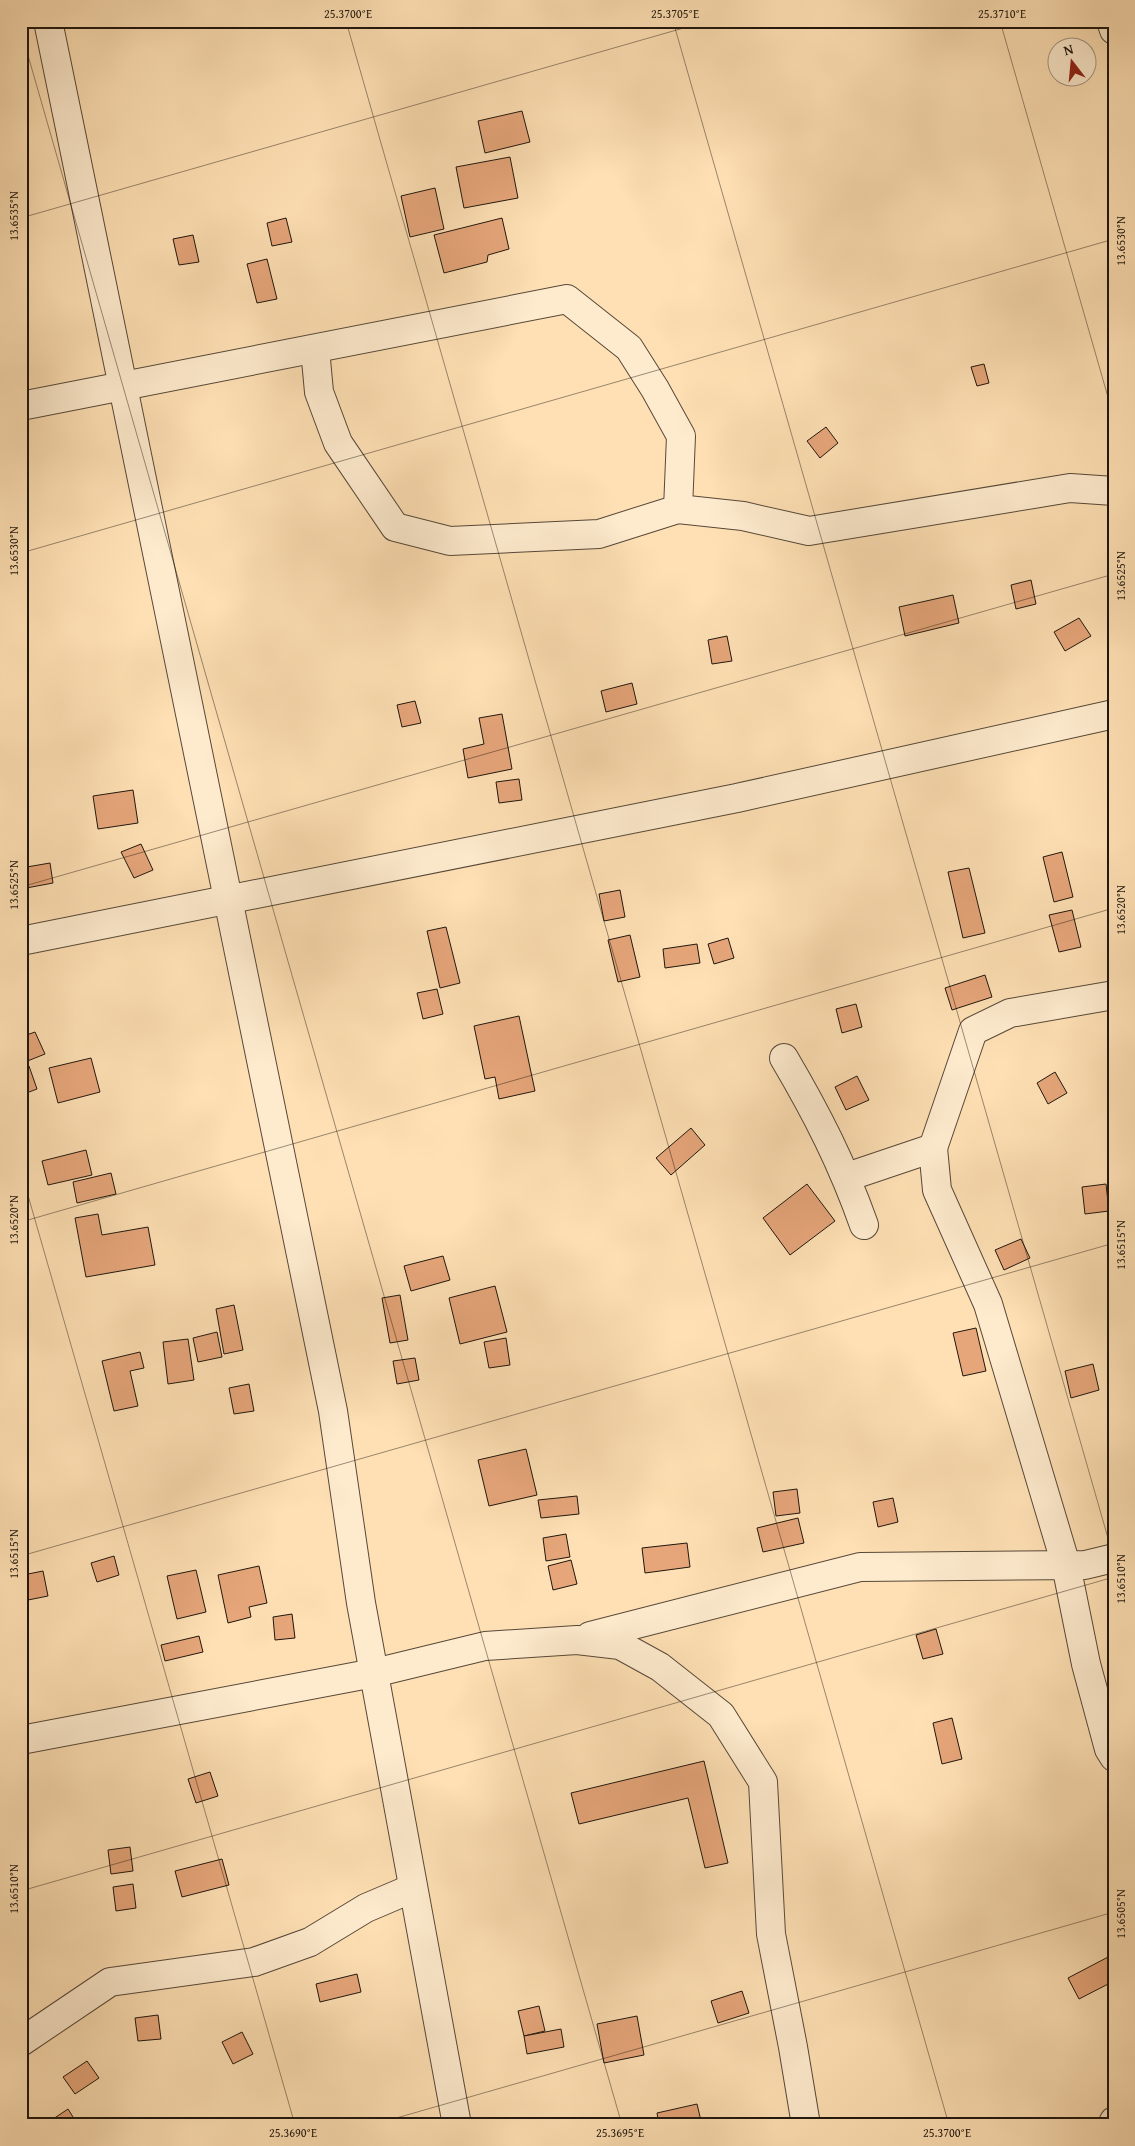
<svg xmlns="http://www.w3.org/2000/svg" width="1135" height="2146" font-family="'Gentium Book Plus',serif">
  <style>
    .building { fill: #e6a67a; stroke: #1f160e }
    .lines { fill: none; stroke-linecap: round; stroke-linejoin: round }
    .street-casing { stroke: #574838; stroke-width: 30 }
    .street { stroke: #feebce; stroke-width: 28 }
    .ticks { fill: none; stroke: #1f160e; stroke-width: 1; stroke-opacity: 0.45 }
    .neatline { fill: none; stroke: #1f160e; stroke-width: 2 }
    .ticks-label { font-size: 12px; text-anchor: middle; fill: #1f160e }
  </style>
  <rect width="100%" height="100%" fill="#fee0b4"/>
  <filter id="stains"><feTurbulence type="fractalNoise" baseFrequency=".004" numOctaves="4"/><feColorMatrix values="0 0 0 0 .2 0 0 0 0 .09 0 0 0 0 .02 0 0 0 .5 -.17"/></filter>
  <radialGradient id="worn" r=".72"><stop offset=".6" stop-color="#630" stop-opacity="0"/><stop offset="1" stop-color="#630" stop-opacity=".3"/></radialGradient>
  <g class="building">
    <path d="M522,111L530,142L485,153L478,121Z"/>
    <path d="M510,157L518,198L464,208L456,167Z"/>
    <path d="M435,188L444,229L410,237L401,196Z"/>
    <path d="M286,218L292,242L272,246L267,223Z"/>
    <path d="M502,218L509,249L488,255L487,262L444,273L434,235Z"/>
    <path d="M193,235L199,262L179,265L173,239Z"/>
    <path d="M267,259L277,299L257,303L247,264Z"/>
    <path d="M984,364L989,383L977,386L971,367Z"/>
    <path d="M826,427L838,443L820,458L807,441Z"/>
    <path d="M1031,580L1036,604L1016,609L1011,585Z"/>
    <path d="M953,595L959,623L905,636L899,607Z"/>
    <path d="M1079,618L1091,636L1065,651L1054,632Z"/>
    <path d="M727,636L732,661L712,664L708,640Z"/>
    <path d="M632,683L637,704L606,712L601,691Z"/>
    <path d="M415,701L421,723L402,727L397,705Z"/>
    <path d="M502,714L512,769L468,778L463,749L484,744L479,718Z"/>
    <path d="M519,779L522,800L499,803L496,782Z"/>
    <path d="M133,790L138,823L98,829L93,796Z"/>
    <path d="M141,844L153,870L134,878L121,852Z"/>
    <path d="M1062,852L1073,897L1054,902L1043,857Z"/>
    <path d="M50,863L53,883L21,889V868Z"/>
    <path d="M969,868L985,933L963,938L948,872Z"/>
    <path d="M620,890L625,917L604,921L599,894Z"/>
    <path d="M1072,910L1081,947L1059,952L1049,915Z"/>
    <path d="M446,927L460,983L440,988L427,931Z"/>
    <path d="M630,935L640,977L618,982L608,940Z"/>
    <path d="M728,938L734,958L714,964L708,944Z"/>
    <path d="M697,944L700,963L665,968L663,949Z"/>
    <path d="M985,975L992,997L952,1010L945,988Z"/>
    <path d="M437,989L443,1014L423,1019L417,993Z"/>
    <path d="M856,1004L862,1027L842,1033L836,1009Z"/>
    <path d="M519,1016L535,1091L499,1099L495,1077L485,1079L474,1026Z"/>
    <path d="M35,1032L45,1054L25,1062L21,1052V1037Z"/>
    <path d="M91,1058L100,1092L58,1103L49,1068Z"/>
    <path d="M29,1066L37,1089L21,1095V1069Z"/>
    <path d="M1055,1072L1067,1093L1048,1104L1037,1083Z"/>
    <path d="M857,1076L869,1100L846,1110L835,1087Z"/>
    <path d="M691,1128L705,1145L671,1175L656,1158Z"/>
    <path d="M86,1150L92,1175L48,1185L42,1161Z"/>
    <path d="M111,1173L116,1194L77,1203L73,1182Z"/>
    <path d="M807,1184L835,1221L790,1255L763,1218Z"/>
    <path d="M1106,1184L1109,1211L1085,1214L1082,1187Z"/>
    <path d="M98,1214L102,1235L148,1227L155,1265L86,1277L75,1218Z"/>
    <path d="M1021,1239L1030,1258L1004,1270L995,1250Z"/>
    <path d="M443,1256L450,1280L411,1291L404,1266Z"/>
    <path d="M495,1286L507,1332L460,1344L449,1298Z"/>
    <path d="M400,1295L408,1340L390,1343L382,1298Z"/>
    <path d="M234,1305L243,1350L224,1354L216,1309Z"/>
    <path d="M1110,1308H1114V1332Z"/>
    <path d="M976,1328L986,1371L963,1376L953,1333Z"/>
    <path d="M217,1332L222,1357L198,1362L193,1338Z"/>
    <path d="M506,1338L510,1365L489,1368L484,1342Z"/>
    <path d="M188,1339L194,1380L168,1384L163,1342Z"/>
    <path d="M140,1352L144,1368L130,1371L138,1406L114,1411L102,1361Z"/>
    <path d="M415,1358L419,1380L397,1384L393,1361Z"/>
    <path d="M1093,1364L1099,1390L1071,1398L1065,1371Z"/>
    <path d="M249,1384L254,1411L234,1414L229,1388Z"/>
    <path d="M526,1449L537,1495L489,1506L478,1460Z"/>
    <path d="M797,1489L800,1513L776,1516L773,1492Z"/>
    <path d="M577,1496L579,1514L541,1518L538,1500Z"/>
    <path d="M893,1498L898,1522L878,1527L873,1502Z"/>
    <path d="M798,1518L804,1543L763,1552L757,1528Z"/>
    <path d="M566,1534L570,1557L546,1561L543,1538Z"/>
    <path d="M687,1543L690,1567L645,1573L642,1548Z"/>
    <path d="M114,1556L119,1575L97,1582L91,1563Z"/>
    <path d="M571,1560L577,1584L553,1590L548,1566Z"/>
    <path d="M259,1566L267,1603L249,1607L251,1617L228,1623L218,1575Z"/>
    <path d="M196,1570L206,1612L177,1619L167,1576Z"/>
    <path d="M43,1571L48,1596L28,1600L23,1575Z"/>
    <path d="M292,1614L295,1638L275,1640L273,1617Z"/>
    <path d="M936,1629L943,1654L923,1659L916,1635Z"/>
    <path d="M199,1636L203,1652L165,1661L161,1645Z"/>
    <path d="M952,1718L962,1759L942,1764L933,1723Z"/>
    <path d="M704,1761L728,1863L705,1868L688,1798L579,1824L571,1793Z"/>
    <path d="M210,1772L218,1796L196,1803L188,1779Z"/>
    <path d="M130,1847L133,1871L111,1874L108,1850Z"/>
    <path d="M222,1859L229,1885L182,1897L175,1871Z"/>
    <path d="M133,1884L136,1908L116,1911L113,1887Z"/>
    <path d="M1110,1956L1114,1963V1981L1079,1999L1068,1978Z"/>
    <path d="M357,1974L361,1992L320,2002L316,1984Z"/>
    <path d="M742,1991L749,2013L718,2023L711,2001Z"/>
    <path d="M539,2006L545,2031L524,2036L518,2011Z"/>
    <path d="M158,2015L161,2039L138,2041L135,2018Z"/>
    <path d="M637,2016L644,2055L604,2063L597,2024Z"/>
    <path d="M561,2029L564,2047L527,2054L524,2036Z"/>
    <path d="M242,2032L253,2054L233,2064L222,2042Z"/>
    <path d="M87,2061L99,2078L75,2094L63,2077Z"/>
    <path d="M697,2104L702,2125H659L657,2113Z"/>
    <path d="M68,2109L78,2125H44Z"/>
  </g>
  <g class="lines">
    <g class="street-casing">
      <g id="street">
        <path d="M48,21L333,1411L361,1603L457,2125"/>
        <path d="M1111,21L1114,30"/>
        <path d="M315,349L319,392L338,443L395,527L450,541L599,534L678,509L743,516L809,531L1070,488L1114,491"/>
        <path d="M21,406L567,299L629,348L655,389L681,436L678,509"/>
        <path d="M21,941L737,798L1114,714"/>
        <path d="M784,1058C817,1114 842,1163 864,1225"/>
        <path d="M933,1148L937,1190L988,1304L1066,1565L1086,1664L1109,1749L1114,1757"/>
        <path d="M847,1177L933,1148L973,1031L1010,1013L1114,995"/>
        <path d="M590,1636L860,1567L1085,1565L1114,1558"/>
        <path d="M21,1740L374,1673L485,1646L577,1640L620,1645L660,1667L721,1715L763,1782L771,1934L793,2047L806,2125"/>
        <path d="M21,2042L110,1982L254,1962L310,1942L366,1908L413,1888"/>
        <path d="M1112,2125L1114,2121"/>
      </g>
    </g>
    <use href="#street" class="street"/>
  </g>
  <path class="ticks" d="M346,21L949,2125M673,21L1114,1559M1000,21L1114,418M21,31L622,2125M21,218L708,21M21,553L1114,239M21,887L1114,574M21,1171L295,2125M21,1222L1114,908M21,1556L1114,1243M21,1891L1114,1577M372,2125L1114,1912"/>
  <rect width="1135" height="2146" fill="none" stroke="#fee0b4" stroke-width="55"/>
  <g transform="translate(1072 62) rotate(344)"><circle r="24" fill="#feebce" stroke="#a59681"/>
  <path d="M0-4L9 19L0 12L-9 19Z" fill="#8f2418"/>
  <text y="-8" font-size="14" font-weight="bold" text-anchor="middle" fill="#1f160e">N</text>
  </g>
  <rect x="28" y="28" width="1080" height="2090" class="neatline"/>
  <g class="ticks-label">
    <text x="348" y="18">25.3700°E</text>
    <text x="675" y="18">25.3705°E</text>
    <text x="1002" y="18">25.3710°E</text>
    <text transform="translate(14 216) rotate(-90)" y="4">13.6535°N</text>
    <text transform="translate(1121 241) rotate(-90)" y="4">13.6530°N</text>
    <text transform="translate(14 551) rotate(-90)" y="4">13.6530°N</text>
    <text transform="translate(1121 576) rotate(-90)" y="4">13.6525°N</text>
    <text transform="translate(14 885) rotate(-90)" y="4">13.6525°N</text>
    <text transform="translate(1121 910) rotate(-90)" y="4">13.6520°N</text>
    <text transform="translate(14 1220) rotate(-90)" y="4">13.6520°N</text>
    <text transform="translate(1121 1245) rotate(-90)" y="4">13.6515°N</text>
    <text transform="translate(14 1554) rotate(-90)" y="4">13.6515°N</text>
    <text transform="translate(1121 1579) rotate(-90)" y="4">13.6510°N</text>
    <text transform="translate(14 1889) rotate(-90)" y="4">13.6510°N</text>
    <text transform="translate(1121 1914) rotate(-90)" y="4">13.6505°N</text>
    <text x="293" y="2137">25.3690°E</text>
    <text x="620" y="2137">25.3695°E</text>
    <text x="947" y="2137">25.3700°E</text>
  </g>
  <rect width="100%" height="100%" filter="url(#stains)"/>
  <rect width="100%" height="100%" fill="url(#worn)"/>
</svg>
